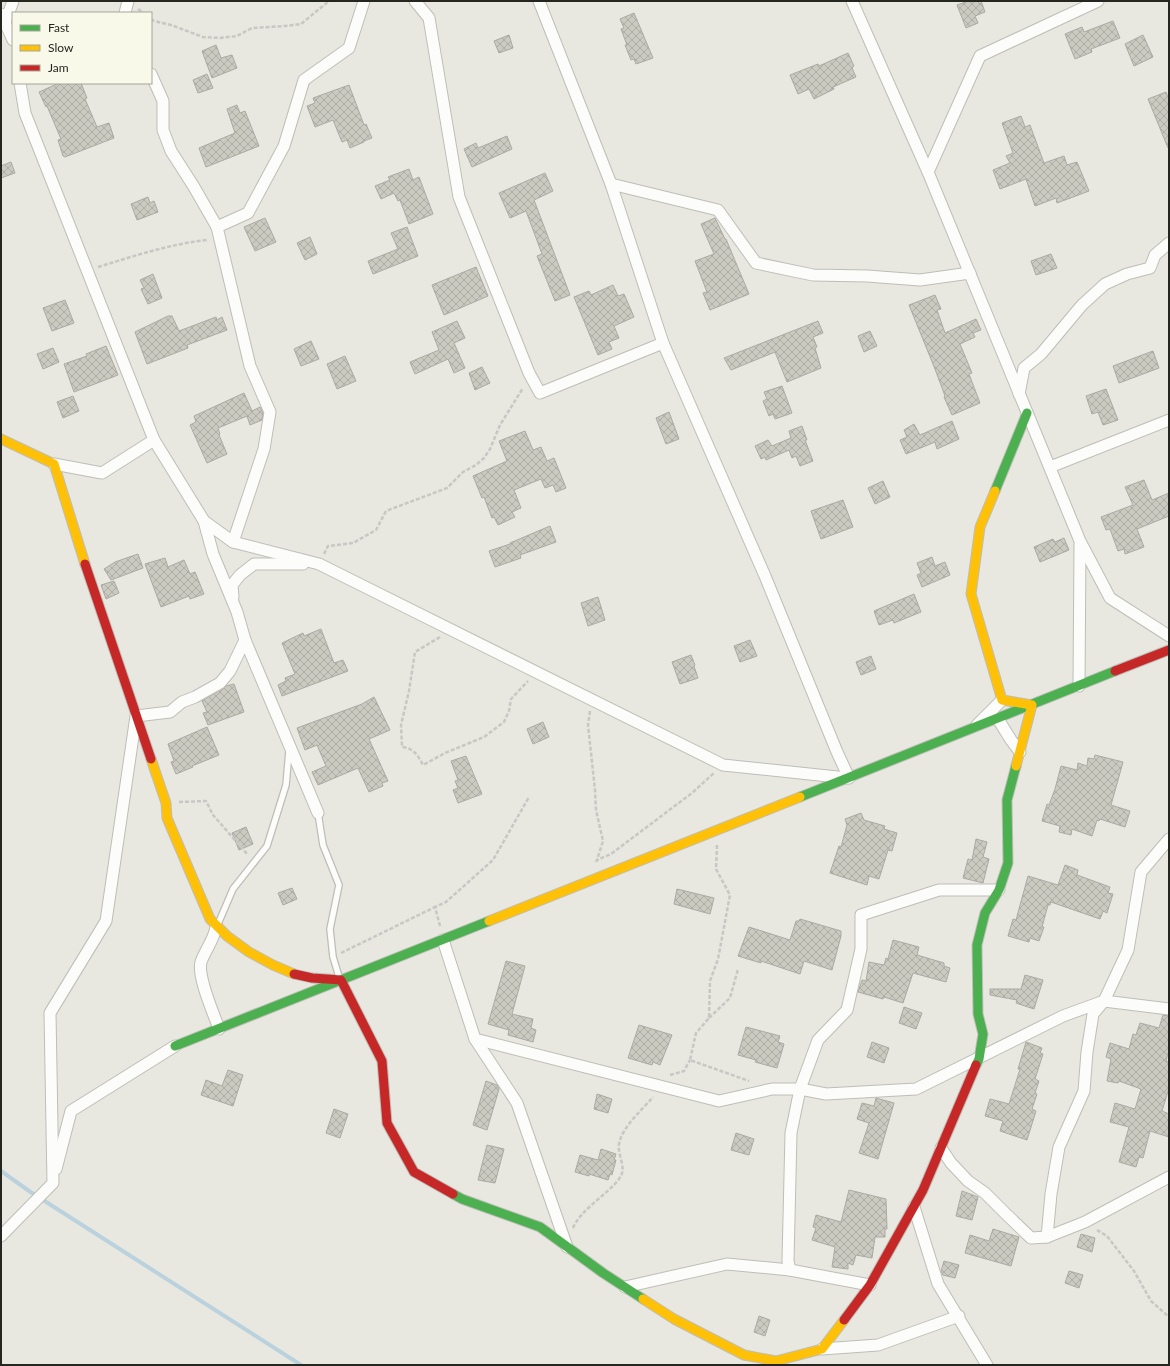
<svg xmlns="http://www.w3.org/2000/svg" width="1170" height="1366" font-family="Lato,sans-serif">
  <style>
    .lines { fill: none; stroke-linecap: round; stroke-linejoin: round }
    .stream { stroke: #bad1de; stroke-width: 4 }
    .building { fill: url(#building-cross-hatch); stroke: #aaaaa4 }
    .lane-casing { stroke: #bebeb8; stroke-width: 8 }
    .street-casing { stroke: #bebeb8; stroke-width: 13 }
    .fast-casing { stroke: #bebeb8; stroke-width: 11 }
    .slow-casing { stroke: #bebeb8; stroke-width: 11 }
    .jam-casing { stroke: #bebeb8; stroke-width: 11 }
    .path { stroke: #c7c7c5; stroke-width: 2.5; stroke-dasharray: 4 2; stroke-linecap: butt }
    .lane { stroke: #fcfcfa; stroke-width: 5.5 }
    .street { stroke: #fcfcfa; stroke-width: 11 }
    .fast { stroke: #4caf50; stroke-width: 9 }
    .slow { stroke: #ffc107; stroke-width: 9 }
    .jam { stroke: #c62828; stroke-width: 9 }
  </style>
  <defs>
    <pattern id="building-cross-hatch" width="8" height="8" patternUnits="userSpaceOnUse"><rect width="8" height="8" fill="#cacac0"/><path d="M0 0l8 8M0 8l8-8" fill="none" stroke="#adada5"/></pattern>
  </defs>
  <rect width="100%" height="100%" fill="#e8e8e0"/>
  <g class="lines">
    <path class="stream" d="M1,1171L29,1191L301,1365"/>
  </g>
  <g class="building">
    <path d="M969,1H981L985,12L975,16L978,23L966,28L957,5Z"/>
    <path d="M634,13L653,58L636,64L634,59L631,60L625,45H627L621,29L624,28L620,19Z"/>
    <path d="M1113,21L1120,38L1091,49L1092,52L1075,59L1065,34L1082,27L1084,32Z"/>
    <path d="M509,35L513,48L499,53L494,41Z"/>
    <path d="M1143,35L1153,57L1134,66L1125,44Z"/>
    <path d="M216,45L221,58L232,55L237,68L212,78L202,51Z"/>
    <path d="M848,53L854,66L852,68L856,77L833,87L834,89L814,99L809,89L798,94L790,75L818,64L819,66Z"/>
    <path d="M207,74L213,88L198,93L193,80Z"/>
    <path d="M59,83H81L87,98L85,99L97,127L109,123L114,138L65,157L63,156L58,140L61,139L47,106L46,107L39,92Z"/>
    <path d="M349,85L364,125L366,124L372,138L364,141V142L350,148L347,140L342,142L333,120L315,127L307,106L315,103L313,98Z"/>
    <path d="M1166,92L1169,100V148H1168L1148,99Z"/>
    <path d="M237,105L240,113L245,111L259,146L206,167L199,148L235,133L227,109Z"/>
    <path d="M1021,116L1025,127L1030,125L1044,163L1064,156L1067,165L1077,162L1089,191L1057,203L1056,198L1035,206L1026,179L1000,189L993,170L1010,163L1006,156L1013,153L1002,123Z"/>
    <path d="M507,136L512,149L472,167L464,149L476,143L478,148Z"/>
    <path d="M11,162L15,173L1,178V166Z"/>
    <path d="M409,169L413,180L419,177L433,214L409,224L400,200L398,201L394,193L381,199L375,186L390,180L388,177Z"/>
    <path d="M545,173L553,191L534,200L570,295L555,301L537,256L542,254L526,211L510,218L499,193Z"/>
    <path d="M148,197L150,203L154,201L158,212L137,220L131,204Z"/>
    <path d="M265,218L276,242L255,251L244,227Z"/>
    <path d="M715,218L725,239H726L749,294L710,310L703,293L707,292L695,261L714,254L701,224Z"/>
    <path d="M407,227L418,256L373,274L368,261L398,249L391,233Z"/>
    <path d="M310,237L317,254L305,260L297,243Z"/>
    <path d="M1051,254L1057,268L1036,275L1031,261Z"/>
    <path d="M476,267L488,296L444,315L432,285Z"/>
    <path d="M153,274L162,298L148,304L141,289L144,288L140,280Z"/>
    <path d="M613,285L618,296L624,294L634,317L614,326L619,338L609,342L612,349L598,355L574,297L589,291L591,295Z"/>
    <path d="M935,295L941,309L937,310L945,333L976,319L981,330L973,333L975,337L960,344L972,373L969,374L980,403L952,415L944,397L945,396L935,369L909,305Z"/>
    <path d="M65,300L74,323L52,331L43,308Z"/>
    <path d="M168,316H172L179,331L216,317L217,320L222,317L227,330L187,345L188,348L147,364L135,332Z"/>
    <path d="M457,321L465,338L454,343L465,368L454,373L448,359L415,374L410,362L439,350L432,332Z"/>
    <path d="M818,321L823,333L813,337L817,347L815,348L821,368L787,382L775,352L731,370L724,358Z"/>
    <path d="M870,331L877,346L864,352L858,336Z"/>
    <path d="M311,341L319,359L301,366L294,349Z"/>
    <path d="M106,346L118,375L74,392L64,364L87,356L86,354Z"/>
    <path d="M53,348L59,362L43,369L37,354Z"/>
    <path d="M1153,351L1159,368L1119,383L1113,366Z"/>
    <path d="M345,356L356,381L337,389L327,364Z"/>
    <path d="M482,367L490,383L475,390L469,373Z"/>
    <path d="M782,386L792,413L775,419L773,414L769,416L763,401L767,399L764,392Z"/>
    <path d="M1106,389L1118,420L1103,425L1098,412L1092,414L1086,396Z"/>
    <path d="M244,393L252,411L260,407L263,413L262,420L250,425L247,416L218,428L220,434L219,435L227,454L207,463L190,425L196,422L194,416Z"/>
    <path d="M73,396L79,411L63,418L57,402Z"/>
    <path d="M669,412L679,439L666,444L656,418Z"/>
    <path d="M952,421L959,439L937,449L935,442L906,454L900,440L907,437L904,430L914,424L920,435Z"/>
    <path d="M802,426L807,440H805L813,461L800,466L796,456L792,458L789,450L766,460L765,457L761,459L755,446L768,440L772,446L791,438L789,431Z"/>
    <path d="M525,431L533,450L541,447L547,461L554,458L566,488L556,492L553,485L545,488L541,479L514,490L521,508L512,512L515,517L498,525L494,517L492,518L484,497L482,498L473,476L507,461L499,441Z"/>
    <path d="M1144,480L1152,500L1169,493V516L1137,529L1144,547L1125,554L1124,549L1118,551L1110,529L1106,530L1101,517L1133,505L1125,487Z"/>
    <path d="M883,481L890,497L875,504L868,488Z"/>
    <path d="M843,500L853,527L821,539L811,511Z"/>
    <path d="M550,526L556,542L520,555L521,558L495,567L489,551L510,544V543Z"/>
    <path d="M1064,538L1069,550L1040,562L1034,547L1053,539L1055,542Z"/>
    <path d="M138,554L143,568L111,580L104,569L115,562Z"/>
    <path d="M932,557L935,566L945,562L950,575L922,587L917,575L921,573L917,563Z"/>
    <path d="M165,558L168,567L184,560L190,574L195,572L204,594L190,599L189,596L161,607L145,564Z"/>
    <path d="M114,581L119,593L106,599L101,585Z"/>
    <path d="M914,594L921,612L894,623L893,620L879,625L874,611Z"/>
    <path d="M598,597L605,620L588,626L581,603Z"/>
    <path d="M321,629L334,663L343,660L348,671L282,696L278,685L286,681L285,678L295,674L282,643L303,633L304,636Z"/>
    <path d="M750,640L757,656L740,662L734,646Z"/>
    <path d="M691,655L695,665L694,666L698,678L680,684L672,662Z"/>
    <path d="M871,656L876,669L861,675L856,662Z"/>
    <path d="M234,684L244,712L208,725L203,713L207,712L202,701L226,686Z"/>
    <path d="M374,697L390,730L369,739L388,781L382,783L383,786L369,792L358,768L318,785L312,772L326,766L317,745L305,750L297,728L362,704Z"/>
    <path d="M543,722L549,737L533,744L527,729Z"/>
    <path d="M207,727L219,755L192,766L193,767L176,774L171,762L174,761L168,744Z"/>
    <path d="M1095,755L1123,762L1111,805L1130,811L1125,827L1100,819L1099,821L1097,820L1092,836L1072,829L1071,835L1059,832L1060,826L1042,821L1047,804L1049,805L1055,789L1061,766L1077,770L1078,763L1087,766L1088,758L1094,759Z"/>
    <path d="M466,756L482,794L458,803L453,790L458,788L455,781L458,780L451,761Z"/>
    <path d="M861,813L864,820L885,826L884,829L897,833L892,851L888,850L879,879L869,876L867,885L830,873L839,846L841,847L847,825L845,819Z"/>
    <path d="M246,827L253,844L239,850L232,833Z"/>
    <path d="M976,839L987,842L983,857L989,859L983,883L963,878L968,859L972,860Z"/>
    <path d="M1065,865L1078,870L1077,875L1110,887L1108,893L1113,894L1107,913L1103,911L1100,919L1051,902L1050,905H1048L1042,927H1044L1039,941L1030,938L1029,942L1008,936L1013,919L1016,920L1028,876L1058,885Z"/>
    <path d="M292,888L297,899L283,905L278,893Z"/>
    <path d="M677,889L714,898L710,914L674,904Z"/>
    <path d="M800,919L841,931V936L832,970L804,961L800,974L761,961V963L738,956L749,927L790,940L796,921H799Z"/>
    <path d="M893,940L919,947L917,955L944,963V966L950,968L946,982L913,973L903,1003L884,997L883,999L858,992L862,980L866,981L869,962L884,965L886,958L888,959Z"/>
    <path d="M506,961L525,966L512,1014L533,1019L531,1028L536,1030L533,1042L508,1035L509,1030L488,1024Z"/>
    <path d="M1025,975L1043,980L1034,1009L1016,1003L1017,1000L990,995V989H1021Z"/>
    <path d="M904,1007L922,1013L916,1029L899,1023Z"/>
    <path d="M1163,1015L1169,1016V1050L1166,1061L1169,1062V1088L1162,1111L1169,1114V1137L1150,1131L1143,1158L1139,1157L1136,1167L1119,1162L1129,1127L1110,1122L1115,1103L1135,1109L1141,1089L1119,1081L1118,1083L1107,1081L1111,1059L1106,1057L1110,1043L1129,1049L1133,1034L1136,1035L1140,1023L1159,1028Z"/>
    <path d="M639,1025L672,1035L660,1065L653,1062L652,1065L628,1058Z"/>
    <path d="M746,1027L780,1036L778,1042L784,1044L777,1068L755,1062L756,1060L738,1055Z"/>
    <path d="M872,1042L889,1048L884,1063L867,1057Z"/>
    <path d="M1026,1042L1042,1048L1040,1053L1043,1054L1035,1079L1039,1081L1035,1093L1037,1094L1032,1109L1036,1111L1027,1140L1000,1131L1003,1121L985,1116L990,1099L1009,1104L1020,1069H1018Z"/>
    <path d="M228,1070L243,1075L233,1106L201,1095L206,1080L222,1086Z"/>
    <path d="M486,1081L497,1085L499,1089L487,1130L473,1125Z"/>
    <path d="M597,1094L612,1099L608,1113L594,1109Z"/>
    <path d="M876,1098L894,1103L878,1159L859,1153L869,1123L857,1119L862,1103L874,1106Z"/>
    <path d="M334,1109L348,1114L340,1138L326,1133Z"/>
    <path d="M736,1133L754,1139L749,1155L731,1150Z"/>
    <path d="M487,1145L504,1149L495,1183L478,1180Z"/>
    <path d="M601,1149L616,1154L614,1160H616L612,1175L610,1174L608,1180L589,1174V1176L575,1172L580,1155L598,1160Z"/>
    <path d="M849,1190L886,1199L887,1229H885V1237H875L872,1258L856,1255L853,1265L848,1263V1269L832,1267L835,1247L812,1240L816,1228L813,1227L816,1215L841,1222Z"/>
    <path d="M962,1191L978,1197L972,1220L956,1216Z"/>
    <path d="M993,1229L1019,1237L1011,1266L965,1253L970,1235L989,1241Z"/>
    <path d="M1081,1234L1095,1238L1092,1252L1077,1247Z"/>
    <path d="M944,1261L959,1265L955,1278L943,1275L941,1271Z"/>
    <path d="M1069,1271L1083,1275L1079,1288L1065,1283Z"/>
    <path d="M759,1316L770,1320L765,1336L754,1332Z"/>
  </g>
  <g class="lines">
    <g class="lane-casing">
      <g id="lane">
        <path d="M318,813L323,845L339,885L330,929L333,957L340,980"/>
        <path d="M218,924L233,889L267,846L286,785L289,751"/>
      </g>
    </g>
    <g class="street-casing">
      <g id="street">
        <path d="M415,1L429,18L459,197L529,373L540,393L663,343"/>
        <path d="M539,1L611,184L663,343L765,576L837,752L849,778"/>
        <path d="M852,1L928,172"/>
        <path d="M1098,1L980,56L928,172L1080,541L1110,598L1169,636"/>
        <path d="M125,13L128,1"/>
        <path d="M1,14L13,40"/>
        <path d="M5,23L13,1"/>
        <path d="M151,74L163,101V130L171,151L194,187L217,227"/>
        <path d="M20,83L25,113L154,440L102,473L54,464"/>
        <path d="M611,184L718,210L756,263L813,275L867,276L920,280L970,273"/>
        <path d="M1019,394L1024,368L1041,354L1082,305L1105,284L1127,274L1150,268L1155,255L1169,243"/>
        <path d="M154,440L204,521L233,542L319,564L723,765L847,778"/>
        <path d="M1050,467L1169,420"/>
        <path d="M204,521L213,554L237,612L245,640L318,813"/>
        <path d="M233,542L264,449L270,412L250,366L217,227L248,213L284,146L304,80L349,48L364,1"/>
        <path d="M233,597L232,585L240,575L254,564H303"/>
        <path d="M1079,686L1080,544"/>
        <path d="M998,719L1011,740L1020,752"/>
        <path d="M977,725L1002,700"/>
        <path d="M216,927C214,940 205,950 201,962C197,977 214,1014 219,1029"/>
        <path d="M443,940L475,1039L719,1101L772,1089H800L826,1094L916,1089L1063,1016L1104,1001L1169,1009"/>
        <path d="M475,1039L517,1103L567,1247"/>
        <path d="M941,1148L951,1163L968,1181L985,1193L1005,1213L1031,1238L1047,1237L1085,1222L1169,1177"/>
        <path d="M56,1169L71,1111L175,1046"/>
        <path d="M914,1207L938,1284L987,1365"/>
        <path d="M1,1236L53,1183L50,1013L106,921L136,716L170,712L182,702L195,697L220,683L230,671L245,640"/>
        <path d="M1047,1237L1051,1194L1059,1147L1084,1091L1087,1052L1093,1014L1104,1001L1128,950L1141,872L1169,839"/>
        <path d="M790,1270L788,1261L791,1133L800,1089L818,1040L847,1010L861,949V915L939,890H999"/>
        <path d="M625,1287L727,1264L790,1270L870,1285"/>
        <path d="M822,1349L878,1345L959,1316"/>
      </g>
    </g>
    <g class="fast-casing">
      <g id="fast">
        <path d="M995,491L1027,413"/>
        <path d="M800,797L1115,671"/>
        <path d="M175,1046L489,921"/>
        <path d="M976,1065L979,1059L983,1034L978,1014L977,945L985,913L999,890L1008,863L1007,800L1016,766"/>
        <path d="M453,1194L462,1199L540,1227L603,1273L643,1299"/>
      </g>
    </g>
    <g class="slow-casing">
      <g id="slow">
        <path d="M1,439L54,464L85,564"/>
        <path d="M995,491L980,527L971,594L1002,700L1032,705L1016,766"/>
        <path d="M151,759L166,803L167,818L210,919L227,936L249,952L273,965L294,974"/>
        <path d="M489,921L800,797"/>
        <path d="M643,1299L674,1319L744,1355L776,1361L822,1349L844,1320"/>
      </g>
    </g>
    <g class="jam-casing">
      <g id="jam">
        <path d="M85,564L151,759"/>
        <path d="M1115,671L1169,650"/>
        <path d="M294,974L312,978L341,980L382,1061L387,1123L414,1172L453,1194"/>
        <path d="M844,1320L870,1285L923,1190L976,1065"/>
      </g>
    </g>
    <g class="path">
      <path d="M138,9L144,13"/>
      <path d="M151,19L154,21L171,25L203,37L220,38L237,36L252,28L285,26L301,24L329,1"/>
      <path d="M98,267C134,256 170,244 207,240"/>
      <path d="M324,554L328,546L353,543L376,530L386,511L447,488L463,472L476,465L484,458L490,449L500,425L523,388"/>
      <path d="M440,637L415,652L409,691L401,725L402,747C413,748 418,755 423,765L445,753L484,737L504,722L509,711L511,699L528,681"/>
      <path d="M590,711L588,725L595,790L596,810L603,841L597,860"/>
      <path d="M179,802L206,801L213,815L248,855"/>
      <path d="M717,845L716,869L730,895L718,959L710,981L709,1018L696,1033L690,1060L749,1081"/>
      <path d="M596,862L597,860L611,854L692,793L714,773"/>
      <path d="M440,926L435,907L446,902L493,860L529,797"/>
      <path d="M341,953L435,907"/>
      <path d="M709,1018L730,998L738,969"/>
      <path d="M670,1075L684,1071L690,1060"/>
      <path d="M573,1228C581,1209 607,1195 619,1179C628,1168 617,1156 619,1144C622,1127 642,1110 653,1097"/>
      <path d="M1097,1230L1107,1236L1134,1271L1151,1301L1169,1317"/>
    </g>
    <use href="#lane" class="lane"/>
    <use href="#street" class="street"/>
    <use href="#fast" class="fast"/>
    <use href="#slow" class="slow"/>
    <use href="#jam" class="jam"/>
  </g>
  <rect width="1170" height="1366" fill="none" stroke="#262620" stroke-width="4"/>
  <rect x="12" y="12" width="140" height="72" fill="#f9f9ea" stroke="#a5a599"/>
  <rect x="20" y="25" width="20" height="6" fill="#4caf50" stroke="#a5a599"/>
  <text x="48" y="32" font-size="12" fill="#262620">Fast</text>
  <rect x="20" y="45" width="20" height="6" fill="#ffc107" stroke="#a5a599"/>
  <text x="48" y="52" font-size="12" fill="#262620">Slow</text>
  <rect x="20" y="65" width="20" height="6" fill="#c62828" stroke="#a5a599"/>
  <text x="48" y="72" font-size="12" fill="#262620">Jam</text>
</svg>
